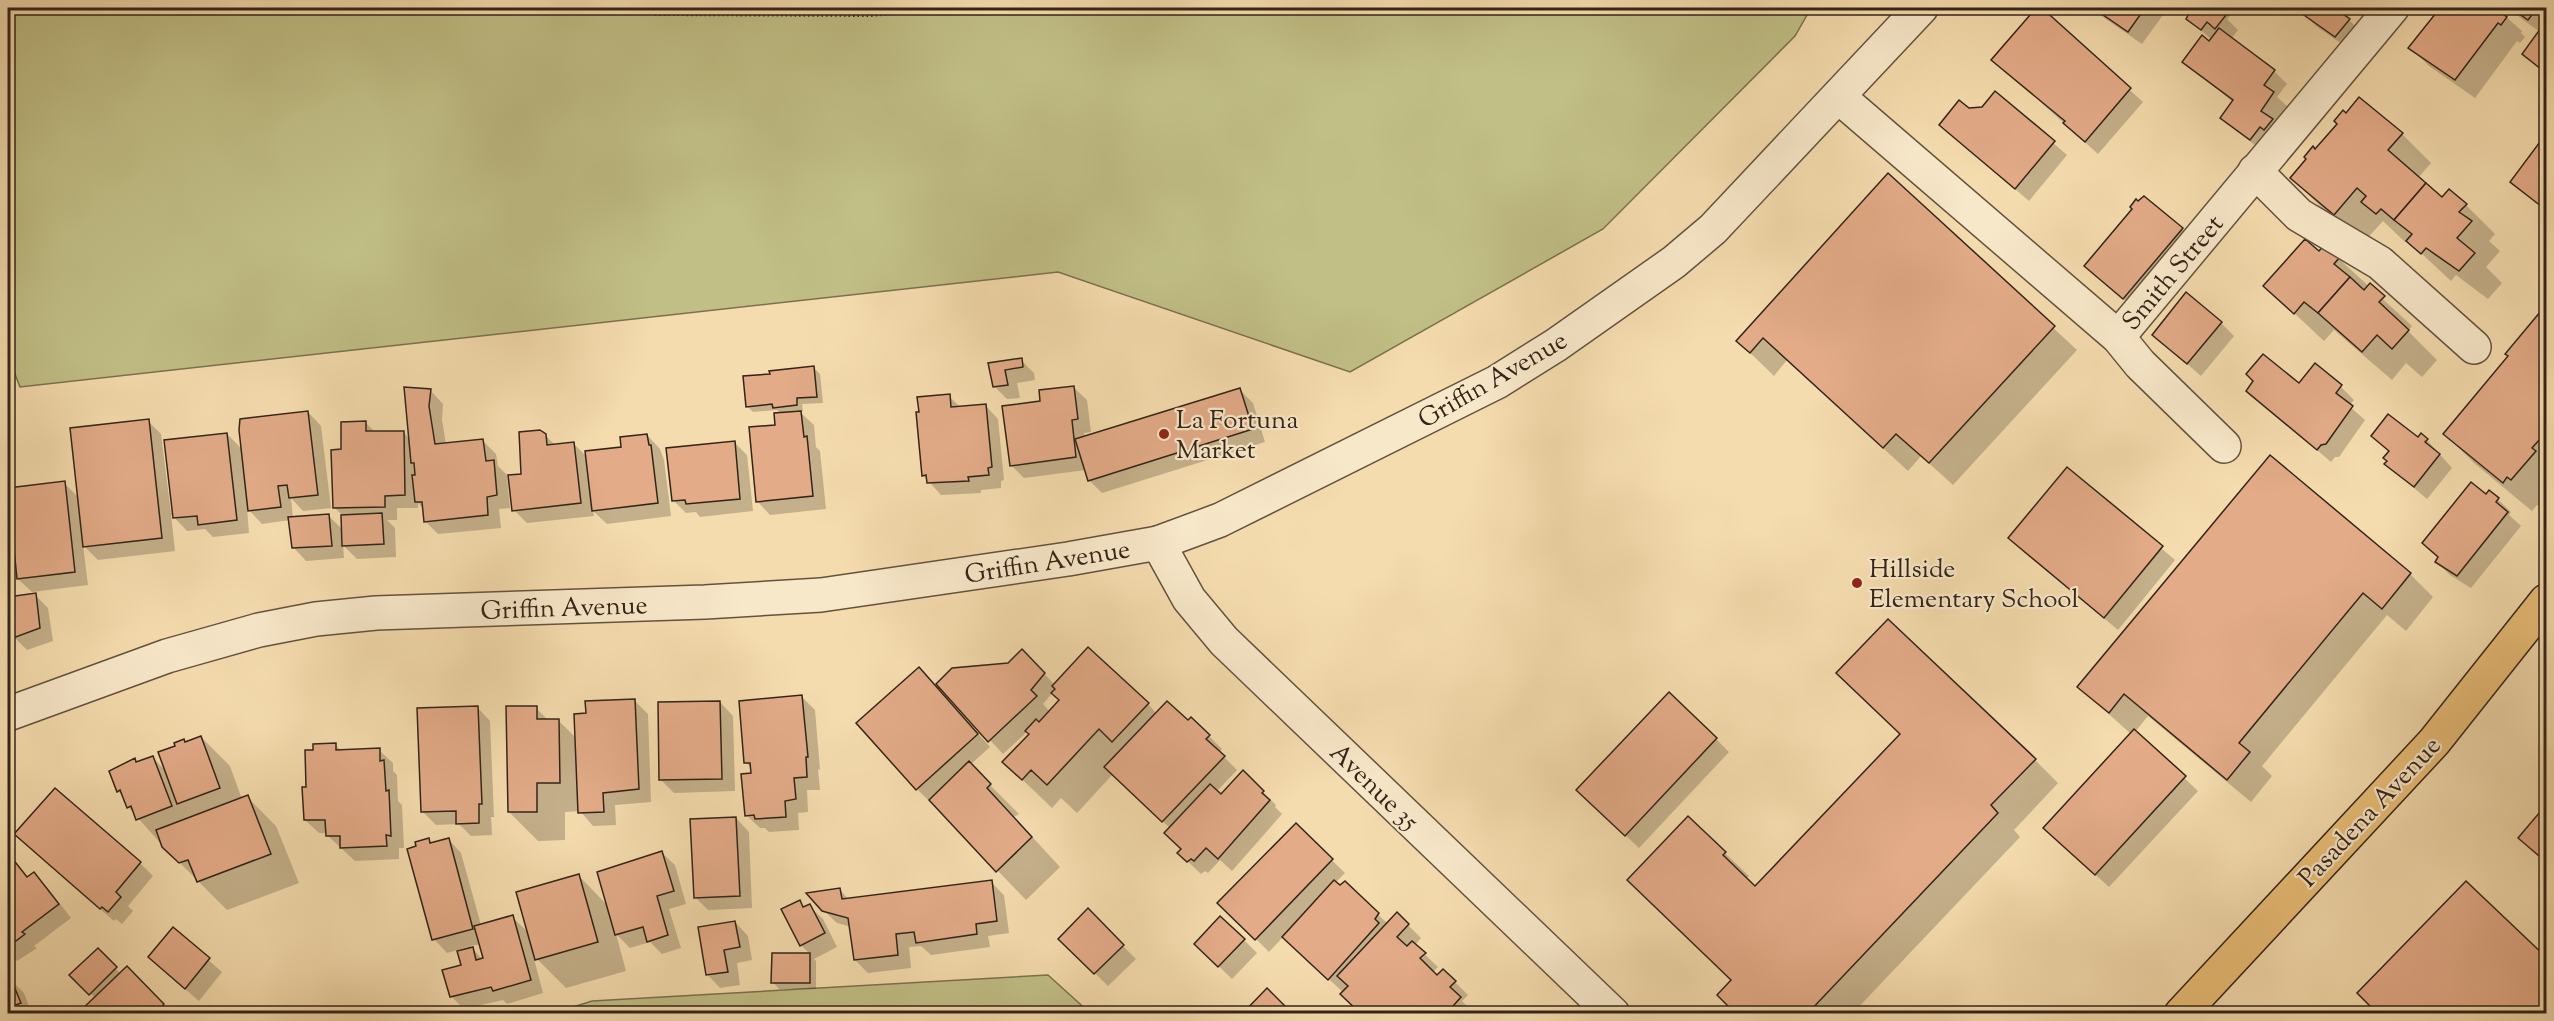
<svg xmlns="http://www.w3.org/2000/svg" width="2554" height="1021" font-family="'Sorts Mill Goudy',serif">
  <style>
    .green { fill: #c1bf86; stroke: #7a724f; stroke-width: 1.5 }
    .shadow { fill: #0003; fill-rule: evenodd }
    .building { fill: #e3ab88; stroke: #332418; stroke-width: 1.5 }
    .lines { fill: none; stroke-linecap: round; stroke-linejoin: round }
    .minor-casing { stroke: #64523e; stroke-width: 36 }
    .major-casing { stroke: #332418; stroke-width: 36 }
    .path { stroke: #332418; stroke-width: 4; stroke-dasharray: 1.5 3; stroke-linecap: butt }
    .minor { stroke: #f8e8ca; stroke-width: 33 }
    .major { stroke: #eabe77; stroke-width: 33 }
    .poi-dot { fill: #8f2418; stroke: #f8e8ca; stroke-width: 2 }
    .labels { text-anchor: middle; stroke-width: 4.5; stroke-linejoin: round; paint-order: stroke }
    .street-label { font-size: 26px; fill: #332418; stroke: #f8e8ca }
    .poi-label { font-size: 26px; fill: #332418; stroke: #f8e8ca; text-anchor: start }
  </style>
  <rect width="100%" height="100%" fill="#f5dcae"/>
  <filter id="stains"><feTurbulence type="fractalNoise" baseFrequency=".00333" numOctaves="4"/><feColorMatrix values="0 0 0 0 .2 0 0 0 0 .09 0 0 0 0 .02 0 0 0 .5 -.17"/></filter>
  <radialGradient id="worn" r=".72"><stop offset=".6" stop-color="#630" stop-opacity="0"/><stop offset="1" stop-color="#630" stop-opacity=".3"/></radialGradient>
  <g class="green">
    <path d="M8,8H1811L1795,36L1603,229L1350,372L1058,272L20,387L8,356Z"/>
    <path d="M1048,975L1090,1013H554L592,1001Z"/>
  </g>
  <g class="shadow">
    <path d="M2039,8L2143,102L2098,154L1993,59Z"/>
    <path d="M2090,8H2168L2142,44Z"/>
    <path d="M2195,8H2223L2231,15L2227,19L2238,30L2231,39L2274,71L2287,84L2277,97L2287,106L2275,123L2264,152L2235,130L2222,117L2233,102L2184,62L2212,40L2188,19Z"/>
    <path d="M2309,8H2331L2349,20L2362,33L2349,49L2316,26L2303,13Z"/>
    <path d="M2441,8H2496L2522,31L2521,33L2525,37L2520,43L2517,41L2475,98L2429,66L2410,47Z"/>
    <path d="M2507,8H2546V76L2524,54L2540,32Z"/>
    <path d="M1996,93L2067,155L2029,201L1941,125L1969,110L1983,108Z"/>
    <path d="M2402,134L2431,163L2418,178L2442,199L2466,205L2495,234L2489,241L2500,251L2486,267L2502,283L2488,299L2456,275L2451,281L2407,240L2405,242L2383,221L2363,243L2321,207L2292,178L2316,151Z"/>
    <path d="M2546,136V211L2512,181Z"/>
    <path d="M1888,175L2077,350L1953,485L1921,456L1908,471L1787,360L1774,376L1738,341Z"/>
    <path d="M2139,203L2182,229L2195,242L2137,311L2086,266Z"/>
    <path d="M2325,246L2412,326L2408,331L2437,360L2422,377L2406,363L2392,380L2334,330L2324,341L2265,286L2319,253Z"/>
    <path d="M2546,308V502L2541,508L2537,505L2532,511L2474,463L2445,434L2510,356L2507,354Z"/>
    <path d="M2221,323L2234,336L2201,376L2154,335Z"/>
    <path d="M1021,360L1034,373L1035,380L1017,383L1020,398L1007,399L994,386L990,365Z"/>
    <path d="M814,368L820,374L823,403L802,404L803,411L800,412L814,425L816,447L820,451L826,509L770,515L757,501L781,414L777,410L753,412L747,406Z"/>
    <path d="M1073,387L1087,400L1091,432L1084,433L1085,438L1240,390L1253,403L1265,442L1102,493L1089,480L1086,470L1024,478L1011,465L1042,402Z"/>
    <path d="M2341,387L2354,400L2349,406L2365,420L2339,457H2335L2331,462L2248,391Z"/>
    <path d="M430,390L443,404L442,420L446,444L483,441L496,454L498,466L507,475L510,508L499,509L501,528L438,534L425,521L424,509L418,503V508H397V520H387L395,528L396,557L357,559L343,545L344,558L306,561L293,547L290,520L262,524L247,508L249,533L213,537L205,529L187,531L171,514L175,551L98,560L83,545L88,585L32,592L18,579L64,483L79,498L148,421L161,434L171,513H174L227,434L243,450L308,412L321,426L331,508L303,511L291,498L293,518L328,515L343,530L342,515L334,507L343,451L365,422L376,433L403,432L410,439Z"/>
    <path d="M949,396L961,408L985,405L998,419L1004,480L1001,481V488L981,490V493L941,495L923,475Z"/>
    <path d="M545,435L556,446L574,444L587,457L623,448L647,435L660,449L664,460L671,516L607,524L593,511L594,516L527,523L514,510L522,475Z"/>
    <path d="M2373,436L2427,440L2452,468L2427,499L2386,464L2390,453Z"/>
    <path d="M734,442L747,455L753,511L700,517L696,512L686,513L673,500Z"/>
    <path d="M2068,469L2175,560L2118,630L2024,551Z"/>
    <path d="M2490,492L2511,512L2509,515L2521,526L2471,588L2450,575L2437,562Z"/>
    <path d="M2410,574L2433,597L2406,631L2387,615L2262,766L2272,776L2251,802L2148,716L2135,732L2198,791L2109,887L2058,841L2131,734L2079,687Z"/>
    <path d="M35,595L48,608L53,641L27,650L14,637Z"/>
    <path d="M1035,664L1055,685L1148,704L1157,714L1188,723L1209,736L1222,749L1219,752L1237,770L1216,792L1221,796L1243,772L1276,805L1275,807L1282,814L1232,871L1220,860L1208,873L1205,871L1201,874L1179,853L1183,850L1170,828L1113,774L1077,813L1061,798L1052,808L1004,762L1031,734L1028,731L1003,754L938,684ZM1053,692L1061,700L1050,712L1043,704Z"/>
    <path d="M932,682L990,747L970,765L1019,814L1014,817L1060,867L1026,900L931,801L930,802L917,789Z"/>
    <path d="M802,697L815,710L820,770L818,769L820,790H807L808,812L798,813L799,830L769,832L765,828H760L746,815L753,774L752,769L746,762Z"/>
    <path d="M635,701L648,714L651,802L615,805L616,825L593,826L580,811L565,812V840L538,841L509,812L536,708L548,720H558L577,739Z"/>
    <path d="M720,702L733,716L735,791L674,793L661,780Z"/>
    <path d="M477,707L490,721L494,817H491L492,835L471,836L459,824L436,825L423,812Z"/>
    <path d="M201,737L230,766L242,799L247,797L276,826L299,883L227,910L163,846L128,807L124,797L118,791L135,760L138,763L152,757L168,773L187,744Z"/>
    <path d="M1716,739L1729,752L1639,848L1591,803Z"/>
    <path d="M335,745L342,751L379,750L393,763V771L397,775L398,801L402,805L404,848H399V859L355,861L328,836L327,833H319L305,820L308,788Z"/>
    <path d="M2035,760L2058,783L2014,830L2020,837L1852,1014H1737L1733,981L1688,818L1749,876L1746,879L1755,888Z"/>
    <path d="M2546,807V864L2520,838Z"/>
    <path d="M736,818L749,832L752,908L708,910L695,897Z"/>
    <path d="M1296,825L1345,873L1335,883L1341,887L1345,883L1388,924L1397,914L1421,938L1415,945L1438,967L1433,972L1437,977L1455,982L1468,995L1462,1001L1473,1012L1471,1013L1362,1014L1344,993L1283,937L1269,952L1220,903Z"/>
    <path d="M448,839L461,853L481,925L512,917L530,934L579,876L608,906L661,852L675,865L686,904L669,909L681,948L662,954L650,942L630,948L616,934L626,971L566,988L533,955L543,993L507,1004L503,1000L464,1009L451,996L468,947L447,953L434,939L428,840L432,844ZM481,944L486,963L470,946Z"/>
    <path d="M29,847L140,863L153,876L128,906L133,911L122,924L116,919L114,921Z"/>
    <path d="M8,851L28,878L34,874L47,887L71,918L34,946L37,948L17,961L8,951Z"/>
    <path d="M991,882L1004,895L1009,933L988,936L990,947L931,955L921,946L909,947L911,968L868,973L855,960L851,927L837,923L823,910L840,890L849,900Z"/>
    <path d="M2467,883L2546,959V1014H2380Z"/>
    <path d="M799,902L805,908L809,906L823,919L837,947L814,959L816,961V989H779L773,982V954H810L801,945L783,910Z"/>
    <path d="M1088,911L1136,959L1108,986L1060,939Z"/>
    <path d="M735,922L748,936L752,960L737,963L740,985L720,988L707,974Z"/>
    <path d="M173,929L222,972L199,1001L163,970Z"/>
    <path d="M1244,940L1257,953L1232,979L1196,944Z"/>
    <path d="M98,950L121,974L127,968L172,1014H79L95,998L72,975Z"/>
    <path d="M11,980L24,993L32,1014H8V982Z"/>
    <path d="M1267,990L1290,1014H1244Z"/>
  </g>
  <g class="building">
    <path d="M2036,8H2042L2131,88L2085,142L2063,123L2065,121L2060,117L1991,60Z"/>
    <path d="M2093,8H2145L2128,32Z"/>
    <path d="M2192,8H2214L2226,15L2215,29L2207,22L2201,30L2186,19Z"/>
    <path d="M2307,8H2334L2350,19L2335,37L2301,13Z"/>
    <path d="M2440,8H2499L2505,11L2503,14L2507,17L2501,25L2498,23L2455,80L2408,48Z"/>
    <path d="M2511,8H2537L2528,20Z"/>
    <path d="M2546,21V73L2522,54Z"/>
    <path d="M2219,28L2275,70L2264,85L2274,92L2261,111L2273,119L2264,130L2260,127L2250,140L2220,118L2233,100L2182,62L2202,35L2209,41Z"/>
    <path d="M1995,91L2055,141L2015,189L1939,125L1959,100L1969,108L1982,107Z"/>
    <path d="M2359,97L2403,133L2388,150L2426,183L2394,220L2381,209L2376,214L2361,202L2366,196L2357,188L2334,215L2290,178L2306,159L2304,157L2313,146L2315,149L2337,124L2334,121L2343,110L2346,113Z"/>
    <path d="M2546,134V210L2510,182Z"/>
    <path d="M1888,173L2055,326L1929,463L1896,434L1883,448L1763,338L1750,353L1736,341Z"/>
    <path d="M2426,183L2442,197L2449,189L2467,204L2459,212L2472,221L2457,238L2475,253L2459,271L2426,248L2421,254L2406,241L2412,234L2394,220Z"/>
    <path d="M2144,196L2183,228L2123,299L2084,266L2132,209L2130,207L2136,199L2138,201Z"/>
    <path d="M2305,239L2319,251L2325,244L2340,257L2334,264L2350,277L2318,313L2304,302L2294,314L2263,286Z"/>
    <path d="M2350,277L2364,290L2370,283L2385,296L2379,302L2409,330L2392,349L2377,335L2362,352L2318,313Z"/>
    <path d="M2186,292L2222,322L2187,364L2152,335Z"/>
    <path d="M2546,305V440L2544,443L2540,439L2532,448L2536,451L2511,480L2507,477L2503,483L2443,434L2508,356L2505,354Z"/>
    <path d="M2263,354L2299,383L2315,363L2342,385L2336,393L2353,406L2326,444L2321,445L2317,450L2246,391L2253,381L2246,374Z"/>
    <path d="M1022,358L1023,367L1005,370L1008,385L993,387L988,363Z"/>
    <path d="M814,366L817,397L797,398V405L773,408L772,404L746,407L743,376L770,374L769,371Z"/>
    <path d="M1074,386L1078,419L1072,420L1076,457L1010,466L1002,406L1040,401L1039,390Z"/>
    <path d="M404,387L431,389L429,406L435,444L483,439L486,461L494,460L497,495L487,497L488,515L424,522L422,502H415L412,475H415L414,463H411Z"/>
    <path d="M1240,388L1253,429L1088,481L1075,439Z"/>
    <path d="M950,394L951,407L986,404L992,467L988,468L989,475L968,477L969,481L927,483L926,475L922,476L916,412H919L917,397Z"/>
    <path d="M308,411L318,495L289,498L287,485L278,486L281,507L248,511L239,430L240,419Z"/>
    <path d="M801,411L804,437L807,436L813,496L756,502L749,427L775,425L774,413Z"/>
    <path d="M2388,414L2418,437L2421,433L2428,439L2425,442L2440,454L2414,487L2384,464L2387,461L2383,458L2389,451L2371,436Z"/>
    <path d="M149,419L162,538L83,547L70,428Z"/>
    <path d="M366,421V431H404L405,495L385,496V507L333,508L331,450L341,449V422Z"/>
    <path d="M540,430L546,434L547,445L574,442L581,503L512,511L508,475L521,474L519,432Z"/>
    <path d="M227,433L237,520L198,525L197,516L173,518L164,440Z"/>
    <path d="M647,434L649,445H651L658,503L592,511L585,451L621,447L620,437Z"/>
    <path d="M735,441L740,499L686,504L685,500L672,501L666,448Z"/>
    <path d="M2270,455L2411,573L2382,609L2363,593L2239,743L2250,752L2227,780L2124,694L2109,713L2077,687Z"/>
    <path d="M2067,467L2163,546L2104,618L2008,538Z"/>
    <path d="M65,481L75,572L17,579L8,488Z"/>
    <path d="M2471,482L2486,494L2489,490L2499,498L2496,502L2508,512L2457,576L2435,562L2438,557L2422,543Z"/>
    <path d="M382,513L384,544L342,546L341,515Z"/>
    <path d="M329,514L332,546L292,548L288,517Z"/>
    <path d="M36,593L40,628L13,638L8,597Z"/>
    <path d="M1888,619L2036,759L1991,805L1998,813L1807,1014H1736L1717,995L1731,980L1627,880L1688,816L1726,852L1723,855L1755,886L1900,734L1836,673Z"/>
    <path d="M1088,647L1149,703L1112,742L1099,729L1047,785L1031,770L1022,780L1002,762L1029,734L1025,731L1036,719L1039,722L1059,700L1051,693L1055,689L1052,686Z"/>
    <path d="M1022,649L1045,673L1031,690L1037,696L988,742L936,684L952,668L1008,663Z"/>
    <path d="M919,667L978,734L916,790L856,723Z"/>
    <path d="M1669,692L1717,738L1625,836L1576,790Z"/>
    <path d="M802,695L808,757H806L807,777L794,778L796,799L785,801L786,817L755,819L754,815L745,816L741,774L751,773L750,763H744L739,701Z"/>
    <path d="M635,699L639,789L603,793L604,812L578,813L574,714L586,713L585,701Z"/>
    <path d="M720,701L722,779L659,780L658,702Z"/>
    <path d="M1167,701L1188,720L1191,717L1210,735L1206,739L1225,756L1162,822L1104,767Z"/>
    <path d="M478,706L482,804H479V823L456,824V811L421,812L417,708Z"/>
    <path d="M506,706H537V719H559L560,783H537V812H508Z"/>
    <path d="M2134,729L2186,776L2095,875L2043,828Z"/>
    <path d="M201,736L220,788L177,804L158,752L175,746L174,743L184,739L185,742Z"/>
    <path d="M336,743V750L380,748V761L384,760L386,791L389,790L391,836L386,835L387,846L340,848V836H326L325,820H304L302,787H306L305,750H313V744Z"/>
    <path d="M153,756L172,806L136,820L131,806L127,808L120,790L117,792L109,771L135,758L136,762Z"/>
    <path d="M969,761L991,784L987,788L1032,837L996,872L929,800Z"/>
    <path d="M1243,770L1264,791L1262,793L1270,800L1218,859L1206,848L1194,861L1191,859L1187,862L1177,853L1181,849L1164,833L1210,784L1221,794Z"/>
    <path d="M55,788L141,862L116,892L121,897L108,912L102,907L100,909L14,834Z"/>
    <path d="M248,795L271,854L197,882L188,860L179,863L162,847L156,830Z"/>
    <path d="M2546,805V862L2518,838Z"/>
    <path d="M736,817L740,896L694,898L690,819Z"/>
    <path d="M1296,823L1333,859L1255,940L1217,903Z"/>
    <path d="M429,838L430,843L449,838L473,929L432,940L407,849L416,846L415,842Z"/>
    <path d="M662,851L674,891L657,896L668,935L647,942L643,927L615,935L597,872Z"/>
    <path d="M8,853L27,877L34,872L59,904L22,932L25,934L8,947Z"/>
    <path d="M579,874L598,942L535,960L516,892Z"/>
    <path d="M992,880L997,921L976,924L977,934L916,943L914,932L896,934L898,955L854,960L848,918L822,911L806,893L840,888L842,899Z"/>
    <path d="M1334,880L1340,885L1345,881L1379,913L1375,919L1379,923L1328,980L1282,937Z"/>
    <path d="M2466,881L2546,957V1014H2378L2357,993Z"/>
    <path d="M800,900L803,907L810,904L825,933L800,946L781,909Z"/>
    <path d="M1088,908L1124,945L1094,974L1058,939Z"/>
    <path d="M1397,912L1409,924L1397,937L1407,946L1412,941L1426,953L1420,958L1437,975L1443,969L1456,981L1450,987L1461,997L1446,1014H1372L1365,1007L1360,1013L1340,994L1348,986L1337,976Z"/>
    <path d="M513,915L531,980L493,991L491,987L450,997L442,970L461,965L457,951L473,947L476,960L483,958L474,926Z"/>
    <path d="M1220,916L1245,939L1218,967L1194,944Z"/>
    <path d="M735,921L740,947L724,950L728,972L706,975L698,927Z"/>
    <path d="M173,927L210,958L185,989L148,957Z"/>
    <path d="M98,948L117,967L89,995L69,975Z"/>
    <path d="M772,953H810V983H771Z"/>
    <path d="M127,966L164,1004L160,1009L164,1014H77Z"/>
    <path d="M11,979L21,1003L8,1008V980Z"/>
    <path d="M1267,988L1291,1012L1242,1014Z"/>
  </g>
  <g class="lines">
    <g class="minor-casing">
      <g id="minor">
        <path d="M1839,97L2118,337L2392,8"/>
        <path d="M2255,171L2299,215L2380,263L2474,347"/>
        <path d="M2118,337L2140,364L2224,446"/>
        <path d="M1158,543L1189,599L1224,641L1613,1014"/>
        <path d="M8,714L167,656L259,630L316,619L376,613L705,602L821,595L1068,559L1158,543L1220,520L1497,382L1556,345L1674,262L1713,229L1921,8"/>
      </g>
    </g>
    <g class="major-casing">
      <path id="major" d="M2181,1014L2434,742L2546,601"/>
    </g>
    <path class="path" d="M615,8L657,14L871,15L952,8"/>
    <use href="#minor" class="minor"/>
    <use href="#major" class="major"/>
  </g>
  <g class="poi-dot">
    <circle cx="1164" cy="434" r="6"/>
    <circle cx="1857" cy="583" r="6"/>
  </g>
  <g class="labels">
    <g class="street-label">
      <text transform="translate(2172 272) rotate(-50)" y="9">Smith Street</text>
      <text transform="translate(1492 379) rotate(-30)" y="9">Griffin Avenue</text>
      <text transform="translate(1047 561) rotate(-9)" y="9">Griffin Avenue</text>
      <text transform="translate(564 607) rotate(-2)" y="9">Griffin Avenue</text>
      <text transform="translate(1375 786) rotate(44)" y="9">Avenue 35</text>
      <text transform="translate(2369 811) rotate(-47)" y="9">Pasadena Avenue</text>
    </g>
    <g class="poi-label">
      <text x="1176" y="428">La Fortuna<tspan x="1176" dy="30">Market</tspan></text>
      <text x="1869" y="577">Hillside<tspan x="1869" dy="30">Elementary School</tspan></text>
    </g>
  </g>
  <rect width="2554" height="1021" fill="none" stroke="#f5dcae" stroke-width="30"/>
  <rect x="9" y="9" width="2536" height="1003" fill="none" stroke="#332418" stroke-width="3"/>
  <rect x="15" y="15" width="2524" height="991" fill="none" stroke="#332418" stroke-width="1.5"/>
  <rect width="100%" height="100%" filter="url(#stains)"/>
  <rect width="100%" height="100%" fill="url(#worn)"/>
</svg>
